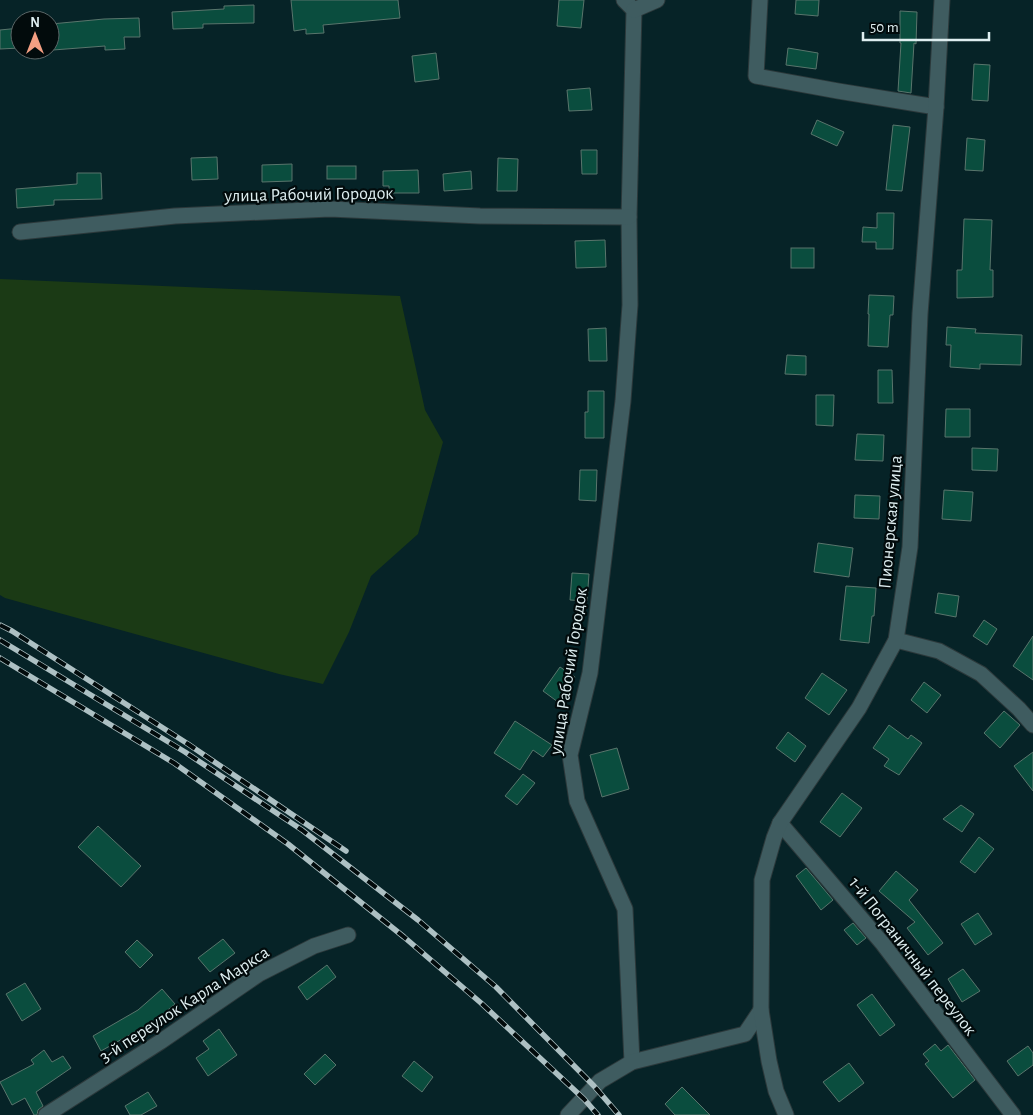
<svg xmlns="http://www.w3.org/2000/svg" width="1033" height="1115" font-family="'Alegreya Sans',sans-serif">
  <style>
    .green { fill: #1b3a15 }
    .building { fill: #0a4d3e; stroke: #59756c }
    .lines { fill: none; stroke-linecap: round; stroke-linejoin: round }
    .minor-casing { stroke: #2c393b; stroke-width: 17 }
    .minor { stroke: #3f5c60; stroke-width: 15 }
    .rail-casing { stroke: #adc0c3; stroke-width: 5.5 }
    .rail { stroke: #020b0c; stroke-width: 4; stroke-dasharray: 11; stroke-linecap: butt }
    .labels { text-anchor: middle; stroke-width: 4.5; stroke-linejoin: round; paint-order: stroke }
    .street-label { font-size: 18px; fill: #deeef0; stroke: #020b0c }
  </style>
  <rect width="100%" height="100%" fill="#062327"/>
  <path class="green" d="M0,279L400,296L425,410L443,442L418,534L371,576L349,632L323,684L279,674L5,598L0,595Z"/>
  <g class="building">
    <path d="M291,0H398L400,18L323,25L324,33L306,34V29L294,31Z"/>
    <path d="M559,0H584L581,28L557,26Z"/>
    <path d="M796,0H819L818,16L795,14Z"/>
    <path d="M254,5V23L203,24V28L173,29L172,12L224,9V6Z"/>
    <path d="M900,11L917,12L916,44L914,43L911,93L898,91L901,43H900Z"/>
    <path d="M139,18L140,37H124L125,49L105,50V46L53,50L51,24L104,19Z"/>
    <path d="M20,28V48L0,49V30Z"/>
    <path d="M788,48L818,53L816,69L786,65Z"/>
    <path d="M436,53L439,79L415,82L412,56Z"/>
    <path d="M974,64L990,65L988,101L972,100Z"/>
    <path d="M590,88L592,110L569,111L567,90Z"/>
    <path d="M817,120L844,132L837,146L811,134Z"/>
    <path d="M893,125L910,127L902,191L886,190Z"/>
    <path d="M967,138L985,140L983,171L965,170Z"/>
    <path d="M581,150H597V174H582Z"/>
    <path d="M217,157L218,179L192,180L191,158Z"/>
    <path d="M498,158L518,159L517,191H497Z"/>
    <path d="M292,164V181L262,182V165Z"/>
    <rect x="327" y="166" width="29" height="13"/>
    <path d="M418,170L419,193H389V186H383V171Z"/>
    <path d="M471,171L472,189L444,191L443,174Z"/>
    <path d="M77,173H101L102,199L54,200V205L17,208L16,189L77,184Z"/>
    <path d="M877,213H894L893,249H876V242H862L863,227L877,228Z"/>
    <path d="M964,219L992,220L990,270H993V297L957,298V270H962Z"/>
    <path d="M605,240L606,267L576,268L575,241Z"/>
    <rect x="791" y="248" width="23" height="20"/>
    <path d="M869,295L894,296L893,315H890L888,347L868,346L869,314H868Z"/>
    <path d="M947,327L976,329L975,333L1022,335L1021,365L980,364V369L950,367L951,345H946Z"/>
    <path d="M606,328L607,361H589L588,329Z"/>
    <path d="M787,355L806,356V375L785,374Z"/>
    <path d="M878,370H892L893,403H878Z"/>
    <path d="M588,391H604V438H585V412H588Z"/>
    <path d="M816,395H834L833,426L816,425Z"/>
    <path d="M946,409H970V437H945Z"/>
    <path d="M857,434L884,435L883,461L855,460Z"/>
    <path d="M972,448L998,449L997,471L972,470Z"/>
    <path d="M580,470H597L596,501L579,500Z"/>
    <path d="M944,490L973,492L971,521L942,519Z"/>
    <path d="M855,495L880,496L879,519L854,518Z"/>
    <path d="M818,543L853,548L849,577L814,572Z"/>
    <path d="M572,573L589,574L587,601L570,600Z"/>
    <path d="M846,586L876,588L874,616H872L869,643L840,640Z"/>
    <path d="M938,593L959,596L956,617L935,613Z"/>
    <path d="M984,620L997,629L987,645L973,636Z"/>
    <path d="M1033,636V680L1013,666Z"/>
    <path d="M560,667L575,677L558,702L543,691Z"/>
    <path d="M822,673L847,690L829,715L805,698Z"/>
    <path d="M924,682L941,695L927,713L911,700Z"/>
    <path d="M1004,711L1020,725L1000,748L984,733Z"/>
    <path d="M515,721L552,745L543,757L533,750L520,770L494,753Z"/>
    <path d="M889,725L908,739L911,735L922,743L899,775L884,766L889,759L873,748Z"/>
    <path d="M788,732L806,746L795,762L776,748Z"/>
    <path d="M617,748L629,789L602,797L590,755Z"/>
    <path d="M1033,752V791L1014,766Z"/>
    <path d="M523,774L535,783L517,805L505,796Z"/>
    <path d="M842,793L862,808L840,837L820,822Z"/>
    <path d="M961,805L974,814L962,832L943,819Z"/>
    <path d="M98,826L141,866L121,887L78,847Z"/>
    <path d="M979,837L994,849L975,873L960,862Z"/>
    <path d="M806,868L833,900L821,910L796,876Z"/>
    <path d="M896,871L918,890L909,900L943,943L928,955L907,928L915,922L879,891Z"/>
    <path d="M978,913L992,934L975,945L961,924Z"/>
    <path d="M853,923L866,938L857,945L844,930Z"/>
    <path d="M223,939L235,953L210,972L198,958Z"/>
    <path d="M137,940L153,955L140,968L125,952Z"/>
    <path d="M327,965L336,977L307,1000L298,987Z"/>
    <path d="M963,969L980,991L962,1002L948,979Z"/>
    <path d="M25,983L41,1009L22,1021L6,994Z"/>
    <path d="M162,989L175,1004L156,1020L101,1051L93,1036L138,1010Z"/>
    <path d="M872,994L895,1025L880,1036L857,1005Z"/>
    <path d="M219,1029L237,1055L208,1076L196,1058L209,1049L203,1041Z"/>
    <path d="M935,1044L941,1051L948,1045L975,1080L953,1098L925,1064L929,1061L923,1054Z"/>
    <path d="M1028,1046L1033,1053V1065L1018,1076L1007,1061Z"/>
    <path d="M44,1050L52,1062L63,1056L71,1068L36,1092L43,1106L38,1110L37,1115H34L25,1098L12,1105L0,1082L34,1064L31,1060Z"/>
    <path d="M325,1054L336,1065L315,1085L304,1074Z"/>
    <path d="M414,1061L433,1077L422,1092L402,1076Z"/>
    <path d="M849,1063L864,1083L839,1102L823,1082Z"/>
    <path d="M682,1087L710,1115H675L665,1104Z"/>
    <path d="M148,1092L157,1106L141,1115H130L125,1106Z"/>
  </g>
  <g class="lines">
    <g class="minor-casing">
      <g id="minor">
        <path d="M624,0L634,10L629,217L630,305L623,401L590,673L570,755L577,801L625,909L632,1062"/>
        <path d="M760,0L756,76L838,91L936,107"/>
        <path d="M634,10L657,0"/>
        <path d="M20,232L175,216L330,209L480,216L629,217"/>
        <path d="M896,640L939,651L981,674L1019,709L1033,725"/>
        <path d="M780,823L883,944L1013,1115"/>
        <path d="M46,1115L160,1042L259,974L314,946L348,935"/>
        <path d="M568,1115L600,1081L632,1062L745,1034L761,1010"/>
        <path d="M786,1115L776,1091L769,1061L761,1010L762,880L774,838L780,823L859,708L896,640L910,547L920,314L936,107L942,0"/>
      </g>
    </g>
    <use href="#minor" class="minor"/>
    <g class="rail-casing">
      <g id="rail">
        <path d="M0,625L12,631L188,744L346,851"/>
        <path d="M0,640L185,752L302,830L418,920L496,987L594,1086L619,1115"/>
        <path d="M0,658L174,763L288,844L404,937L481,1003L584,1099L598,1115"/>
      </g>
    </g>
    <use href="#rail" class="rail"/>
  </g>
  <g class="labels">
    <g class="street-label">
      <text transform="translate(309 194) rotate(-1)" y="6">улица Рабочий Городок</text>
      <text transform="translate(890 522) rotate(-85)" y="6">Пионерская улица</text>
      <text transform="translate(568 671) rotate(-81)" y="6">улица Рабочий Городок</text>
      <text transform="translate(913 956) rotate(52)" y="6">1-й Пограничный переулок</text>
      <text transform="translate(184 1004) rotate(-33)" y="6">3-й переулок Карла Маркса</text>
    </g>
  </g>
  <g transform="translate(35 35)"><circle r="24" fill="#020b0c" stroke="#5a6667"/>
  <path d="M0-4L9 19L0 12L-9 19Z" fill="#f39f83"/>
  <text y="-8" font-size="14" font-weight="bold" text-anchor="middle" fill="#deeef0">N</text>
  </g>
  <path d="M863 32v8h126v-8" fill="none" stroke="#deeef0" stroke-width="2.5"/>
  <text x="870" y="32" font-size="15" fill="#deeef0" stroke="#020b0c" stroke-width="4" paint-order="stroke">50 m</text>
</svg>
